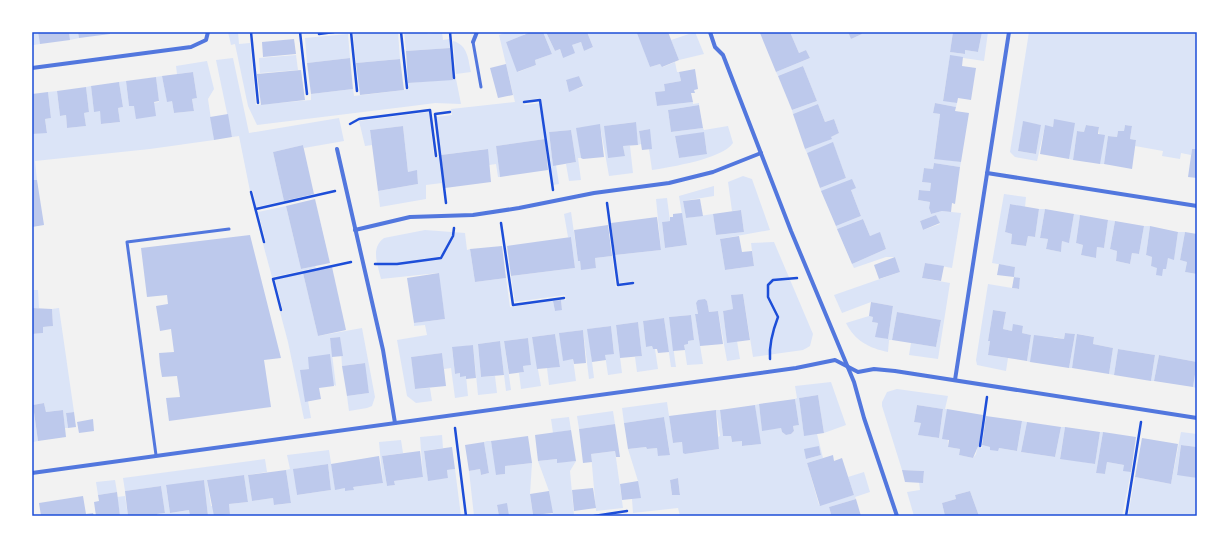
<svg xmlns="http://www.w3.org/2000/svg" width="1229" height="548" font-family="'Fira Sans',sans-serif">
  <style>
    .green { fill: #dbe4f7; fill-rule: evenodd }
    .building { fill: #bdc9ec }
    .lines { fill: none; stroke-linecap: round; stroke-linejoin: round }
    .path { stroke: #1d4ed8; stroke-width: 2.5 }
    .service { stroke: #5277de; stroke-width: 3 }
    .minor { stroke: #5277de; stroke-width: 4 }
    .neatline { fill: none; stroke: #1d4ed8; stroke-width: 1.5 }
  </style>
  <rect width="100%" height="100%" fill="#f2f2f2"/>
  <g class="green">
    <path d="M32,32H38L40,44L33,45Z"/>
    <path d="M69,32H78L79,38L70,40Z"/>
    <path d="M228,32H238L239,44L250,43L256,105L311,100V94L353,89L354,96L404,90L409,89L408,83L456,79L461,104L435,103L412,106L257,125L248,106L235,44L231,45Z"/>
    <path d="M365,32H398L400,59L356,63L353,33Z"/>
    <path d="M404,32H427L428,34L442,32L443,40L449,39L450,48L406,51Z"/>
    <path d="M507,32H523L524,35L506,42L518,72L536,65L535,60L552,54L543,32H546L555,51L560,49L563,58L572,45L581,42L584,51L593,47L587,32H639L638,33L650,67L660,64L663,67L675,62L677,72H679L681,81L664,84L665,91L656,92L657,106L693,102V104L699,103V105L668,110L671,132L703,128L704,130L728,126L733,143C722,159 671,167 652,170L649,149L650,129L639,131L641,144L638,145L635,122L605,126L625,156L623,146H630L633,173L609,176L600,125L577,128L581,158H578L581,180L569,181L566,164L576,162L571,130L549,132L553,165H556L559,184L553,185L541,98L523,101L524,105L540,103L545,139L496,146L500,177H498L496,164L489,165L487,149L441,155L436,117L452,115L451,109L515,102L499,35ZM579,76L583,87L569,91L566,81ZM704,133L707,153L679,158L675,136Z"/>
    <path d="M695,32L704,54L679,60L671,40Z"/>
    <path d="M790,32H848L851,39L862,34L861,32H953L950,52L964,54L965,50L978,52L982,32H988L984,61L950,56L943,100L957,103L956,107L935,103L933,113L940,114L934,158L961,162L960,167L934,163L933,169L924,168L922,182L931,183L930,191L919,190L918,200L930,202L929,208L931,214L942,211L961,213L952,268L925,263L922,278L950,283L938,359L909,355L911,343L936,347L941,320L897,312L892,340H889L888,352C869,348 855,341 846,323L869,316L873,317L872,322L878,323L876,336L888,339L893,306L871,302L842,313L834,295L900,272L895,257H886L854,268L852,264L886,249L880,233L870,236L863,219L837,229L836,226L861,216L851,190L821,191L820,188L846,178L833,143L807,153L805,149L831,139V137L839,133L834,119L825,122L818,104L793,114L792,110L817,101L803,66L778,76L776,72L810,58L806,50L799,53ZM936,215L940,224L923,230L920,221Z"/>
    <path d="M1029,32H1197V149H1192L1191,155L1181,153L1180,159L1162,156L1163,151L1135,146L1136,140L1130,139L1132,126L1125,125L1124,131H1118L1117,137L1108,136L1104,164H1100L1099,127L1086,125L1084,132L1077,131L1073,160L1069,159L1054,120L1053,127L1045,126L1037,161L1015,157L1010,152ZM1023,122L1041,125L1036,154L1018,151Z"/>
    <path d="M348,34L350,58L307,63L305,38Z"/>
    <path d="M453,41C468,45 468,59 471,72L456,74Z"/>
    <path d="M296,55L298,70L260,73L259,58Z"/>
    <path d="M233,58L249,133L339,118L344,141L304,148L303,145L273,152L284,201L256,207L253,191H250L239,136L232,137L216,60Z"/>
    <path d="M207,61L214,89L208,99L214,140L150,149L35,161L37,180H32V134L47,132L45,119L51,118L48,92L57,91L60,116L66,115L67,128L86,126L84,113L89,112L86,87L91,86L94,111H100L102,124L120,122L118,108L123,107L119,82L126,81L129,106L159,102L156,77L162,76L167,101H172L174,113L194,111L192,99L197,98L193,72L177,74L176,66Z"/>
    <path d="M429,112L434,157H439L442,183L426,185V199L380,207L378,191L418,184L417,171L408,172L403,126L370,130L372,145L365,146L359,121Z"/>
    <path d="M743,176L752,179L770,230L720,239L725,270L754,266L751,243L774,242L813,334L810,346L803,350L753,357L743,294L732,295L733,309L723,311L727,342L737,341L740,359L727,361L718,311L709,312L707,301L705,299L696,303L698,314H695L703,364L687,365L684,345L688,344V341L694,340L691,315L669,317L676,367H671L664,318L643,321L646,347L652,346L653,349H655L658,369L637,372L635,357L642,356L638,322L616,325L622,373L608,375L605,355L614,353L611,326L588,329L594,378L589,379L583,330L560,333L563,360L573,359L576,381L549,385L547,368L560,367L555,334L532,337L541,386L521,389L519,373L524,372L523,366L531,365L528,338L504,341L511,390L506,391L500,341L478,344L481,377L495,376L497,393L478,395L473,345L452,348L455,374L460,373V376H466L468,396L455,398L451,368L444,369L442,353L411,357L415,389L430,388L432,401L416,403L407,396L397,340L427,335L425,325L414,326V323L445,319L438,273L381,279C378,265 370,248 384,238L425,230L465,233L467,250L470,249L475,282L506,278L510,307L553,301L555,311L562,309L561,300H566L565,295L515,302L511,276L575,268L571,237H568L564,214L571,212L578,261H580L581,269L596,268L595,258L612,256L616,287L634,284V281L619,283L615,255L661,250L656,199L667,198L670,221L662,222L665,248L687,245L679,196L714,186V196L683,201L686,218L713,214L716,235L744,232L741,210L732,211L728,182Z"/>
    <path d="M1004,194L1026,197L1025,207L1010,204L1005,232L1012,234L1011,244L1026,246L1028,236L1035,237L1039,209H1045L1040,238L1048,239L1046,249L1061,252L1062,241L1069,242L1074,214L1080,215L1076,243L1083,245L1081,255L1096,258L1097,247L1104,248L1108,220L1115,221L1110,249L1117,251L1116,261L1130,264L1132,253L1139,254L1144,226H1150L1146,255L1152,257L1151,266L1165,269L1168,258L1174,259L1178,232H1185L1180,260L1187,262L1185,272L1197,274V385L1196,388L1193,387L1197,362L1159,355L1154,381H1151L1155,355L1118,349L1114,375L1109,374L1113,348L1093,344L1094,337L1078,334L1072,368H1069L1075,334L1065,333L1064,339L1054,337L1030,362L1027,361L1031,335L1022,333L1023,326L1012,331L1003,329L1006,312L993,310L988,341H990L988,355L1008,358L1006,371L977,365L976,360L988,284L1018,289L1020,279L1014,277L1015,267L992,263Z"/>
    <path d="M286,206L301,269L315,266L316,268L272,277L263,244L266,242L258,212Z"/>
    <path d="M303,273L318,336L362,328L375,397L372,406L367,408L349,411L347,396L369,393L364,363L342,366L340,337L330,338L336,386L309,369L301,370L305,401H308L311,418L304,419L288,342L280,312L283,311L275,280Z"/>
    <path d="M32,290H38L39,308H32Z"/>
    <path d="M59,308L74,412L66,413L68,428H65L63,410L46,412L44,403L33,405L38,441L33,442L32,334L43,333V327L53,326L52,309Z"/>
    <path d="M831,382L846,425L824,433L818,395L799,398L804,435L817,434L823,458L807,463L819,505L854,495L848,477L864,472L870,492L855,497L856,499L829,507L831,514L825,516H680L678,508L633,513L632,499L638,481L628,449L646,447L647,449L657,448L659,456L670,454L664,417L624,423L622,408L667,402L673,443L682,442L683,452L685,454L719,449L718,437L720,436L716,410H720L723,436H731L732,442L742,441L743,446L760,444L755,405L759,404L762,430L781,428L782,432L786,435L791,434L794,431L793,426L799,425L795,399L797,398L795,386ZM819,446L821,455L806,459ZM678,478L680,494L672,495L670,480Z"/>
    <path d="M897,389L948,396L945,409H947L948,447L960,449L959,455L973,458L976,454L978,444L980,448H982V445L990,447V450L999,448L1017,451L1022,421L1027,422L1021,452L1055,457L1061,427H1065L1060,458L1095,464L1100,432H1103L1096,473L1105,474L1107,462L1124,465L1131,472L1122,516H979L970,491L955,495L956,499L942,503L945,516H914L907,492L920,490L919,482H923L924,471L902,470L882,406V402L887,392ZM917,405L943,409L939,438L919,435L921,423L914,422Z"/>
    <path d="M613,411L615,424L579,429L577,416Z"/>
    <path d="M569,417L571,430L553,433L551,419Z"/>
    <path d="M1181,432L1197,434V447L1181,445L1177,474L1197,478V516H1128L1135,477L1171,484Z"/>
    <path d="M442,435L443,448L424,451L428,480L448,478L447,470L455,469L461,516H208L204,480L166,486L170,513L189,510L190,516H158L157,514L165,513L161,486L125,491L123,478L265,459L267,472L248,475L252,501L273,498L275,505L291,503L286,470L290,469L287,455L329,450L335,489L345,488V491L353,490V487L383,483L379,442L401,440L403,453L382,456L387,486L395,485L394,481L423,477L420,437ZM328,464L331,490L297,495L294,469ZM244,475L248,502L229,504L230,514L215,515L213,506H211L207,480Z"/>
    <path d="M487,441H491L497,475L505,474V466L532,463L530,494L533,516H509L497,505L499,516H474L469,471L480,469L481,475L489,473L484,442Z"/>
    <path d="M615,451L623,508L596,511L591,454Z"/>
    <path d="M557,459V462L576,461L570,471L574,515L553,516L549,491L538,461Z"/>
    <path d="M115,480L117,492L98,495L96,482Z"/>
    <path d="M125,496L128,516H120L117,497Z"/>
  </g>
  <g class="building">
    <path d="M38,32H69L70,40L40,44Z"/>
    <path d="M78,32H110V34L79,38Z"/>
    <path d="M531,32H543L552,54L535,60L536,65L517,72L506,42Z"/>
    <path d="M546,32H587L593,47L584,51L581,42L572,45L575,53L563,58L560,49L555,51Z"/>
    <path d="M668,32L679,60L662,67L660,64L650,67L637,33Z"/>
    <path d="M764,32H790L799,53L806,50L810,58L776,72L760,33Z"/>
    <path d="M848,32H861L862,34L851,39Z"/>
    <path d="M953,32H982L978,52L965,50V54L950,52Z"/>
    <path d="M294,39L296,54L263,57L262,42Z"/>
    <path d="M450,48L453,80L408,83L406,51Z"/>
    <path d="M950,55L963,57L962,66L976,68L971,100L958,98L957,103L943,101Z"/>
    <path d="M350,58L353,89L311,94L307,63Z"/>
    <path d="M400,59L404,90L360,95L356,63Z"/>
    <path d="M506,64L513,95L498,98L490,68Z"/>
    <path d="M803,66L817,101L792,110L778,76Z"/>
    <path d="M695,69L698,89L694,90L695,93H691L693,102L657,106L655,92L665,91L664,84L681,81L679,72Z"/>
    <path d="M301,70L305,100L261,105L257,74Z"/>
    <path d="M193,72L197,98L192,99L194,111L174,113L172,101L167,102L162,76Z"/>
    <path d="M579,76L583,86L569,92L566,80Z"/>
    <path d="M156,77L159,101L154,102L156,116L136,119L134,106H129L126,81Z"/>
    <path d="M119,82L123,107L118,108L120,122L101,124L100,111L94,112L91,86Z"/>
    <path d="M86,87L89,112L84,113L86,126L67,128L66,115L60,116L57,91Z"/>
    <path d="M48,92L51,118L45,119L47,133L32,134V94Z"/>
    <path d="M935,103L956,107L955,111L969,113L961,162L934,159L940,114L933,113Z"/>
    <path d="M818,104L825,122L834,119L839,133L831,137L832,139L805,149L793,114Z"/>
    <path d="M699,105L703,128L671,132L668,110Z"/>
    <path d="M228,114L232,137L214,140L210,117Z"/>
    <path d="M1054,119L1075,123L1069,159L1040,154L1045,125L1053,127Z"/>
    <path d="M1023,121L1041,125L1036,154L1018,151Z"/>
    <path d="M636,122L638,145L623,146L625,156L608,158L604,126Z"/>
    <path d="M600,124L604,157L583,159L581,158L576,128Z"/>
    <path d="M1086,125L1099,127L1098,134L1105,135L1100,164L1073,160L1077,131L1084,132Z"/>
    <path d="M1125,125L1132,126L1130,139L1136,140L1132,169L1104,164L1108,136L1117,137L1118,131H1124Z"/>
    <path d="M403,126L408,172L417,170L418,184L378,191L370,130Z"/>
    <path d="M650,129L652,149L642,150L639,131Z"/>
    <path d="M571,130L576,162L553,166L549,132Z"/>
    <path d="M704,132L707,154L679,158L675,136Z"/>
    <path d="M545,139L548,170L500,177L496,146Z"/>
    <path d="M833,142L846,178L820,188L807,153Z"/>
    <path d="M303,145L314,194L284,201L273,152Z"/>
    <path d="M488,149L491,182L445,188L441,155Z"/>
    <path d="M1192,149H1197V178L1188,177Z"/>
    <path d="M934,163L960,167L955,204L952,203L951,212L942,211L931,214L929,208L930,202L918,200L919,190L930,191L931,183L922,182L924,168L933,169Z"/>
    <path d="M852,179L856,188L851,190L861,216L836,226L821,191Z"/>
    <path d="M32,180H37L44,225L32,227Z"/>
    <path d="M315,199L330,263L301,269L286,206Z"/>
    <path d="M700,199L703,216L686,218L683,201Z"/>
    <path d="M1010,204L1039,209L1035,237L1028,236L1026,246L1011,244L1012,234L1005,232Z"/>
    <path d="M1045,209L1074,214L1069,243L1062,241L1061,252L1046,249L1048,239L1040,238Z"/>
    <path d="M741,210L744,232L716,235L713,214Z"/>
    <path d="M682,213L687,245L665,248L662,222L670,221V217H673V214Z"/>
    <path d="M936,215L940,223L923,230L920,221Z"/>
    <path d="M1080,215L1108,220L1104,248L1097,247L1096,258L1081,255L1083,245L1076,243Z"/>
    <path d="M657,217L661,250L615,255L611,223Z"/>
    <path d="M863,219L870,236L880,232L886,249L852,264L837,229Z"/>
    <path d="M1115,221L1144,226L1139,254L1132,253L1130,264L1116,261L1117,251L1110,249Z"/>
    <path d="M608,225L612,256L595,258L596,268L581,270L580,261H578L574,230Z"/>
    <path d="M1150,226L1178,232L1174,260L1168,258L1166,269H1163L1162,276L1156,275L1157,268L1151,266L1152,257L1146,255Z"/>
    <path d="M1185,232L1197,234V274L1185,272L1187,262L1180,260Z"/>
    <path d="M250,235L281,358L264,360L271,407L169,421L166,398L180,397L177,376L162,377L160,365L159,353L174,352L171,329L160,331L156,306L168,304L167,295L147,297L141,248Z"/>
    <path d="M739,236L742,252L752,251L754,266L725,270L720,239Z"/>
    <path d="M571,237L575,268L511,276L507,246Z"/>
    <path d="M502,246L506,278L475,282L470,249Z"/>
    <path d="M895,257L900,272L879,279L874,265Z"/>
    <path d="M925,263L944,266L941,281L922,278Z"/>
    <path d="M999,264L1015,267L1014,277L997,275Z"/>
    <path d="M332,267L346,330L318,336L303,273Z"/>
    <path d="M439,273L445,319L414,323L407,278Z"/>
    <path d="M1014,277L1020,278L1019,289L1012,288Z"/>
    <path d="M743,294L750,340L727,343L723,311L733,309L731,295Z"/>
    <path d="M705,299L707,301L709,312L718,311L723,344L700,346L695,314H698L696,303L698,300Z"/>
    <path d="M561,300L562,310L555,311L553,301Z"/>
    <path d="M871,302L893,306L888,339L875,337L878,323L872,322L873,317L869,316Z"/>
    <path d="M32,308L52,309L53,326L43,327V333L32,334Z"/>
    <path d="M993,310L1006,312L1003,329L1012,331L1013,324L1023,326L1022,333L1031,335L1027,361L988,355L990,341H988Z"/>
    <path d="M897,312L941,320L936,347L892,340Z"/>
    <path d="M691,315L694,340L688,341V344L684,345L685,350L673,351L669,317Z"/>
    <path d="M664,318L669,352L658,353L657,349H653L652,346L646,347L643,321Z"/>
    <path d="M638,322L642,356L620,358L616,325Z"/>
    <path d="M611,326L614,354L605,355L606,360L592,362L587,329Z"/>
    <path d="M583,330L586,363L574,364L573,359L563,361L559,333Z"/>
    <path d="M1065,333L1075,334L1069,368L1030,362L1034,335L1064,339Z"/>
    <path d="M555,334L560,367L537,369L532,337Z"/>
    <path d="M1077,334L1094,337L1093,344L1113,348L1109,374L1072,368Z"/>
    <path d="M340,337L343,356L332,357L330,338Z"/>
    <path d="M528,338L531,365L523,366L524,372L509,374L504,341Z"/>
    <path d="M500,341L504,375L481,377L478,344Z"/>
    <path d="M473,345L476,378L466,379V376L460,377V373L455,374L452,347Z"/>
    <path d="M1118,349L1155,355L1151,381L1114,375Z"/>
    <path d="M442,353L446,386L415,389L411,357Z"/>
    <path d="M330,354L334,386L319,388L321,399L305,402L300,370L309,369L308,357Z"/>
    <path d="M1159,355L1197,362L1193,387L1154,381Z"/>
    <path d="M365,363L369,393L347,396L342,366Z"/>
    <path d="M818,395L824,433L804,436L799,398Z"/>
    <path d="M795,399L799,425L793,426L794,431L791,434L786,435L782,432L781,428L762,431L759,404Z"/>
    <path d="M44,403L46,412L63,410L66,437L38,441L33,405Z"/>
    <path d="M755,405L761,444L742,446V441L732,442L731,436H723L720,410Z"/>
    <path d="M917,405L943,409L939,438L918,435L921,423L914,422Z"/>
    <path d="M947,409L983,415L979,444L973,458L959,455L960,449L948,447L949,440L942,439Z"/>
    <path d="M716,410L719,449L685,454L683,453L682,442L673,443L669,416Z"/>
    <path d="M74,412L76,427L68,428L66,413Z"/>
    <path d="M986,416L1022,421L1017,451L999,448L998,451L990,450V447L982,445Z"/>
    <path d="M664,417L670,455L658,456L657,448L647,449L646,447L628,449L624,423Z"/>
    <path d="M93,419L94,431L79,433L77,422Z"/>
    <path d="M1027,422L1061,427L1055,457L1021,452Z"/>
    <path d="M615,424L620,457H616L615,451L591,454L592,462L583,463L579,429Z"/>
    <path d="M1065,427L1100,432L1095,464L1060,459Z"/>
    <path d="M571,430L576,461L557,463V459L538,461L535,435Z"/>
    <path d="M1103,432L1136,437L1131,472L1123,471L1124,465L1107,462L1105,474L1096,473Z"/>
    <path d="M528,436L532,463L505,466V474L496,475L491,441Z"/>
    <path d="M1142,438L1178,444L1171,484L1135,477Z"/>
    <path d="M484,442L489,473L481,475L480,469L469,471L465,445Z"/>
    <path d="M1181,445L1197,447V478L1177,475Z"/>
    <path d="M819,446L821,455L806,459L804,449Z"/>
    <path d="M452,447L455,469L447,470L448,478L428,481L424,451Z"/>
    <path d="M420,451L423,477L394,481L395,485L387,486L382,456Z"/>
    <path d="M833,455L834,461L842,458L854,495L820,506L807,463Z"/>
    <path d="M379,456L383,483L353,487L354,490L345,491V488L335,490L331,464Z"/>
    <path d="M328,464L331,490L297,495L293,469Z"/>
    <path d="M286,470L291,503L274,505L273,498L252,501L248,475Z"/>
    <path d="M902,470L924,471L923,483L905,482Z"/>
    <path d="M244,475L248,502L229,504L230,514L214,516L207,480Z"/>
    <path d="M678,478L680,495H672L670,480Z"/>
    <path d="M204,480L208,516H190L189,510L170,513L166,485Z"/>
    <path d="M638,481L641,498L622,500L620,484Z"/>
    <path d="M161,486L165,513L157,514L158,516H128L125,491Z"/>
    <path d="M593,488L596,508L574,511L572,490Z"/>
    <path d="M549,491L553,513L533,515L530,494Z"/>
    <path d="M970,491L979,516H945L942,503L956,499L955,495Z"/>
    <path d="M117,492L120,516H96L94,502L99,501L98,495Z"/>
    <path d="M83,496L86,514L93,513L94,516H41L39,503Z"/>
    <path d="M856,499L861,516H827L831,514L829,507Z"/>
    <path d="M507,503L509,516H499L497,505Z"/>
  </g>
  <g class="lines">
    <g class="path">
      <path d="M251,32L258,103"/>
      <path d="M300,32L307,94"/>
      <path d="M319,32V34L334,32"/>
      <path d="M351,32L357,91"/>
      <path d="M401,32L407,88"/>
      <path d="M450,32L454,78"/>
      <path d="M524,102L540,100L553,190"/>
      <path d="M350,124L359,119L430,110L436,156"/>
      <path d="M251,192L264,242"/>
      <path d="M446,203L435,114L450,112"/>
      <path d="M607,203L618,285L633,283"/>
      <path d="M256,209L335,191"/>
      <path d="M501,223L513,305L564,298"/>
      <path d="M375,264H397L441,258L453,236L454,228"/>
      <path d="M281,310L273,279L351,262"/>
      <path d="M770,359C769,345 773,330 778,317L768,297V285L773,280L797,278"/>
      <path d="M455,428L466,516"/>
      <path d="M980,446L987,397"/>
      <path d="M594,516L627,511"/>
      <path d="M1126,516L1141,422"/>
    </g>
    <g class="service">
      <path d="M473,42L481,87"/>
      <path d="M156,455L127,242L229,229"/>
    </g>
    <g class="minor">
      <path d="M710,32L715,47L723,55L791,231L854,382L864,418L897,516"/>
      <path d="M473,42L477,32"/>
      <path d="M32,68L191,47L206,40L208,32"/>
      <path d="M337,149L383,350L395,423"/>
      <path d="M987,173L1197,206"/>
      <path d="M355,230L410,217L473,215L519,208L594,193L669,183L713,172L761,153"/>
      <path d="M955,380L1009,32"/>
      <path d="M32,473L796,368L835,360L858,372L874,369L895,371L1197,418"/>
    </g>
  </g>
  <rect width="1229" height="548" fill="none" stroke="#ffffff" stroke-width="66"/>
  <rect x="33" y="33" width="1163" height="482" class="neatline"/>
</svg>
